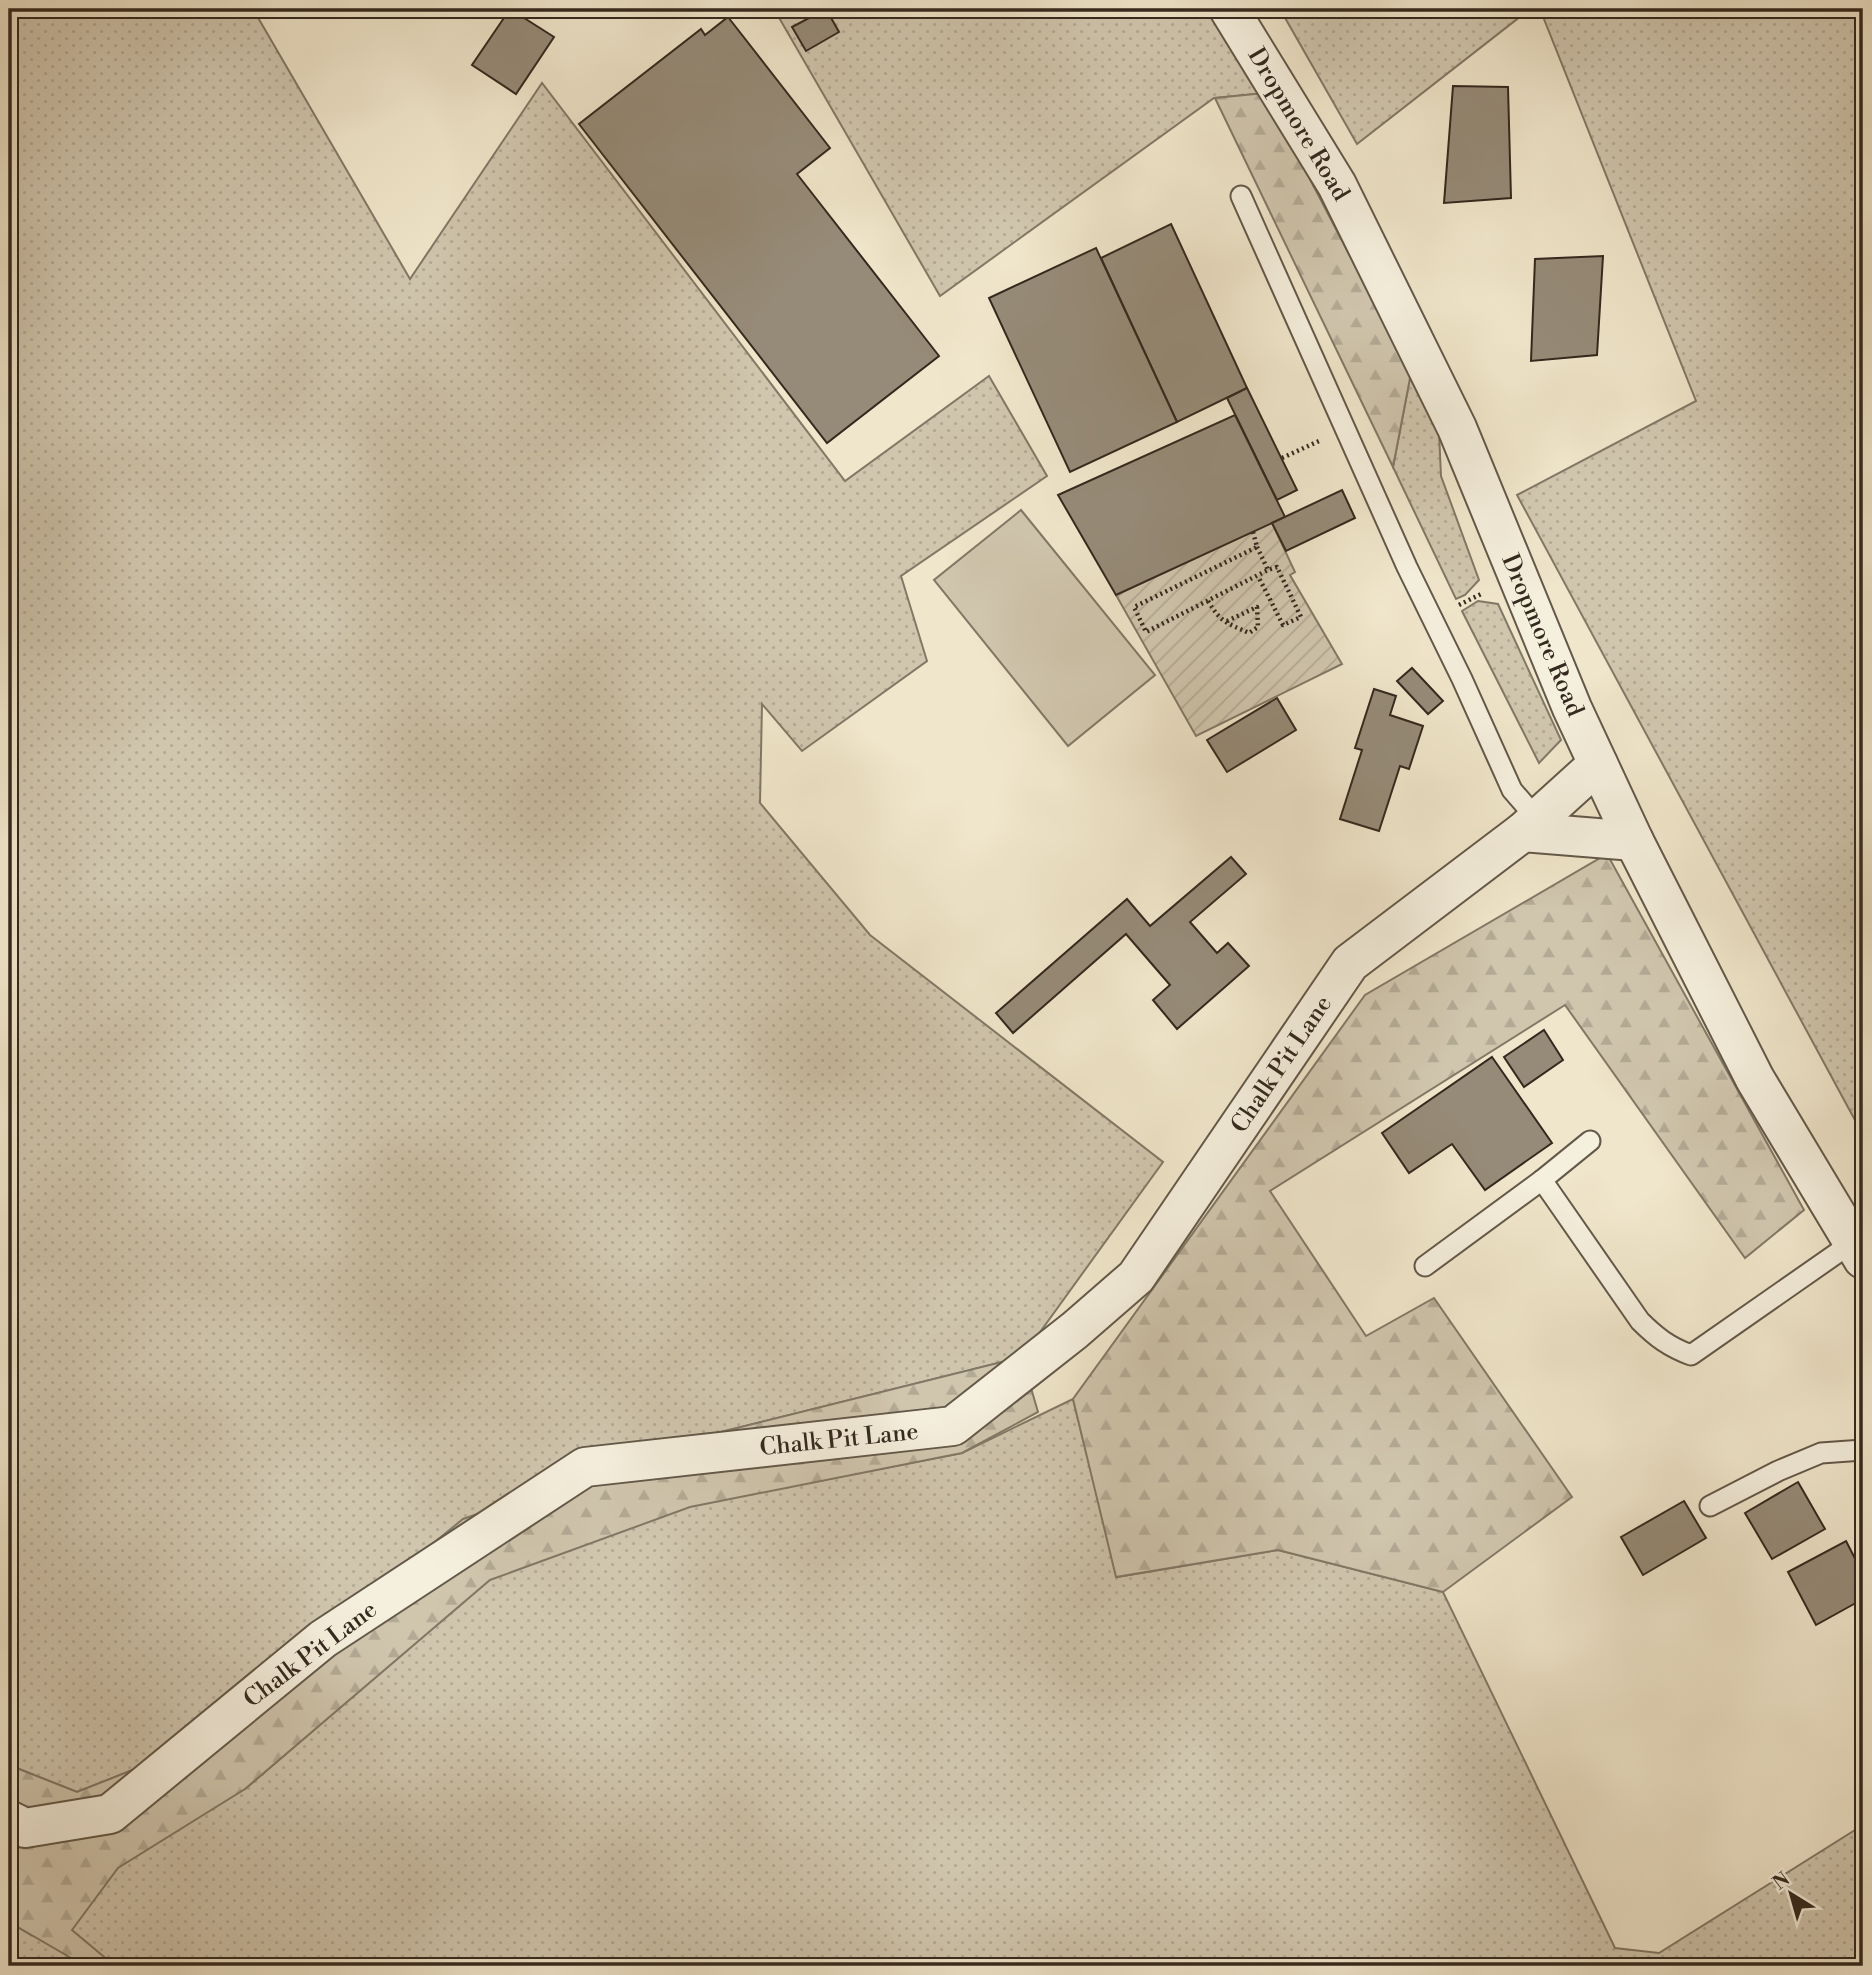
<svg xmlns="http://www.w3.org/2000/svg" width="1872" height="1975" font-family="'Libre Bodoni',serif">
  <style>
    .grass { fill: url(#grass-dots); stroke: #827866; stroke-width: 2 }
    .forest { fill: url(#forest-firs); stroke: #827866; stroke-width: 2 }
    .garden { fill: url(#garden-furrows); stroke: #827866; stroke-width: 2 }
    .pitch { fill: #d0c6ae; stroke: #827866; stroke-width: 2 }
    .building { fill: #968b78; stroke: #34291e; stroke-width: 2 }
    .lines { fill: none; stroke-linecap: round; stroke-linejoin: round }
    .service-casing { stroke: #635849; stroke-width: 23 }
    .minor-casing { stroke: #635849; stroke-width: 42 }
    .tertiary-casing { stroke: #635849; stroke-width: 42 }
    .path { stroke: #34291e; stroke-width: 4.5; stroke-dasharray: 2 3.5; stroke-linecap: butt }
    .service { stroke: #f5efdd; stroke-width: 19 }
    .minor { stroke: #f5efdd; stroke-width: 38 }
    .tertiary { stroke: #f5efdd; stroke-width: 38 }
    .labels { text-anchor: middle; stroke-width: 6; stroke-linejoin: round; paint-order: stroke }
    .street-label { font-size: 24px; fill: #34291e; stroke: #f5efdd }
  </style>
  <defs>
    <pattern id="grass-dots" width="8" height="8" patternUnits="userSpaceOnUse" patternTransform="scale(1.75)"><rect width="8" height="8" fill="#d0c6ae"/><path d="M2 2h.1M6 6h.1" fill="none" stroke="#b3aa95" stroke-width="1.8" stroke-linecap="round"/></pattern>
    <pattern id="forest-firs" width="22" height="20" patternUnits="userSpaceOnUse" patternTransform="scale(1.75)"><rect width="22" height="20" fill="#d0c6ae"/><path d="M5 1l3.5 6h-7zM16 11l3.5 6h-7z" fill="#b3aa95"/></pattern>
    <pattern id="garden-furrows" width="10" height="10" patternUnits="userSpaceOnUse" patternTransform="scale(1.75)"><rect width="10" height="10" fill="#d0c6ae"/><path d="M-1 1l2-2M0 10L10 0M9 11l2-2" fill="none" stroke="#b3aa95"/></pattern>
  </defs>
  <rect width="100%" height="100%" fill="#f0e6cb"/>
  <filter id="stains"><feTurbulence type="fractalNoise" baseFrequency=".00286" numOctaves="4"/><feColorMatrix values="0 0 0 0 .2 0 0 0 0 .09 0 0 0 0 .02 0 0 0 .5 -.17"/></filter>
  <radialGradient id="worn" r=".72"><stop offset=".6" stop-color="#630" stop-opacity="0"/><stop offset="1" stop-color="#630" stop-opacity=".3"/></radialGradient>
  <g class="grass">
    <path d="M9,9H253L410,279L542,83L845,481L989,376L1047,476L901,576L927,661L802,751L762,704L760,803L870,935L1163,1162L1022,1357L697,1438L188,1748L77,1792L9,1765Z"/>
    <path d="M774,9H1211L1265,93L1214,98L940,296Z"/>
    <path d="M1280,9H1530L1357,144Z"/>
    <path d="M1540,9H1863V1135L1517,495L1696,401Z"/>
    <path d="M1411,373L1439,432L1441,476L1479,580L1465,595L1456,599L1393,467Z"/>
    <path d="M1478,601L1498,604L1561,740L1539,763L1462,611Z"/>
    <path d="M1073,1399L1117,1577L1278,1550L1443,1592L1615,1948L1659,1953L1863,1825V1966H9V1922L31,1935L82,1866L245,1789L490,1579L689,1506L962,1453Z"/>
  </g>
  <g class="forest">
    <path d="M1265,93L1411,373L1393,467L1215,98Z"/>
    <path d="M1607,854L1804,1210L1745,1258L1565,1005L1270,1191L1366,1336L1434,1298L1572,1497L1443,1592L1278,1550L1116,1577L1073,1399L1365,995Z"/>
    <path d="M1022,1357L1038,1412L962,1453L690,1507L490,1580L245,1789L118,1868L72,1930L115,1966H85L9,1922V1765L77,1792L188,1748L320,1635L463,1519L697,1438Z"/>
  </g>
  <path class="garden" d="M1272,523L1295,572L1290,575L1342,664L1196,736L1116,595Z"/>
  <path class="pitch" d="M1021,510L1155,675L1068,746L934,580Z"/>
  <g class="building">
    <path d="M510,9L554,37L516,94L472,65Z"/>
    <path d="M826,9L839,32L806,51L792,27Z"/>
    <path d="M728,17L830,148L797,174L939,356L827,443L579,124L701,29L705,35Z"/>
    <path d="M1453,86L1508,87L1511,198L1444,203Z"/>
    <path d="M1171,224L1247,388L1177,422L1101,258Z"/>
    <path d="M1096,248L1177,422L1070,472L989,298Z"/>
    <path d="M1603,256L1597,355L1531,361L1535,259Z"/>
    <path d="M1247,388L1297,490L1277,500L1227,398Z"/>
    <path d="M1235,415L1285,517L1116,595L1058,495Z"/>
    <path d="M1342,490L1355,518L1286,551L1272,523Z"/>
    <path d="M1412,668L1443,701L1428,714L1397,681Z"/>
    <path d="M1374,689L1396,696L1390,715L1423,726L1409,769L1400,766L1379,831L1340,819L1362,750L1355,748Z"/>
    <path d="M1277,698L1296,730L1227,772L1207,740Z"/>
    <path d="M1231,857L1246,874L1190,922L1217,953L1228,943L1249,966L1177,1029L1153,1000L1170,985L1126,934L1013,1033L996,1013L1127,899L1150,926Z"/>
    <path d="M1544,1030L1563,1060L1524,1087L1504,1057Z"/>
    <path d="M1492,1057L1552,1143L1485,1190L1452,1144L1409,1173L1382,1133Z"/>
    <path d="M1798,1482L1825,1529L1772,1559L1745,1513Z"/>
    <path d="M1684,1501L1706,1538L1643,1575L1621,1537Z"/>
    <path d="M1846,1541L1863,1574V1599L1816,1625L1788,1572Z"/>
  </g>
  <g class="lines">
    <g class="service-casing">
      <g id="service">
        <path d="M1241,196L1407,567L1462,679L1512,790L1537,819"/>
        <path d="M1542,1180L1590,1141"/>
        <path d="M1425,1266L1542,1180L1640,1321C1656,1337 1669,1347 1691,1355L1853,1242"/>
        <path d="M1710,1506L1778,1471L1821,1453L1863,1450"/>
      </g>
    </g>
    <g class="minor-casing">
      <g id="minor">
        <path d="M1523,832L1598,764"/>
        <path d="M9,1820L25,1828L110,1814L323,1639L585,1467L953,1426L1075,1330L1136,1277L1350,963L1523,832L1634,841"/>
      </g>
    </g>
    <g class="tertiary-casing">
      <path id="tertiary" d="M1229,9L1337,185L1457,428L1572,708L1634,841L1755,1079L1863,1259"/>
    </g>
    <g class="path">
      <path d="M1282,458L1319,441"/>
      <path d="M1253,532L1257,547L1134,607L1146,632L1268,570L1277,567L1301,617L1283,625L1258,576"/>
      <path d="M1257,547L1268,570"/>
      <path d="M1208,601C1221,623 1227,623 1249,633L1258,627L1257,607L1225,622"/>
      <path d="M1459,605L1483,593"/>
    </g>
    <use href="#service" class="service"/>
    <use href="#minor" class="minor"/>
    <use href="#tertiary" class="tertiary"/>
  </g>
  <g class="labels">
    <g class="street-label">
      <text transform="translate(1299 124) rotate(59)" y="8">Dropmore Road</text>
      <text transform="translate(1543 635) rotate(67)" y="8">Dropmore Road</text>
      <text transform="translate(1281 1064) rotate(-56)" y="8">Chalk Pit Lane</text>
      <text transform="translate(839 1439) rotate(-6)" y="8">Chalk Pit Lane</text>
      <text transform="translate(310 1654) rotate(-37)" y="8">Chalk Pit Lane</text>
    </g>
  </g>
  <rect width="1872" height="1975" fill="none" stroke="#f0e6cb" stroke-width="35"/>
  <rect x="10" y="10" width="1851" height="1954" fill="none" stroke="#34291e" stroke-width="3.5"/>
  <rect x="18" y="18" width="1837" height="1940" fill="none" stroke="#34291e" stroke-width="2"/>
  <g transform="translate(1791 1894) rotate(323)" stroke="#f5efdd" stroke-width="5" paint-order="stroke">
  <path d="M0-5L12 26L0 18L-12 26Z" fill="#34291e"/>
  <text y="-10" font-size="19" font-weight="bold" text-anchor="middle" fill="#34291e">N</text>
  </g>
  <rect width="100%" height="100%" filter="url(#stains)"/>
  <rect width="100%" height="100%" fill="url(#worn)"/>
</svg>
